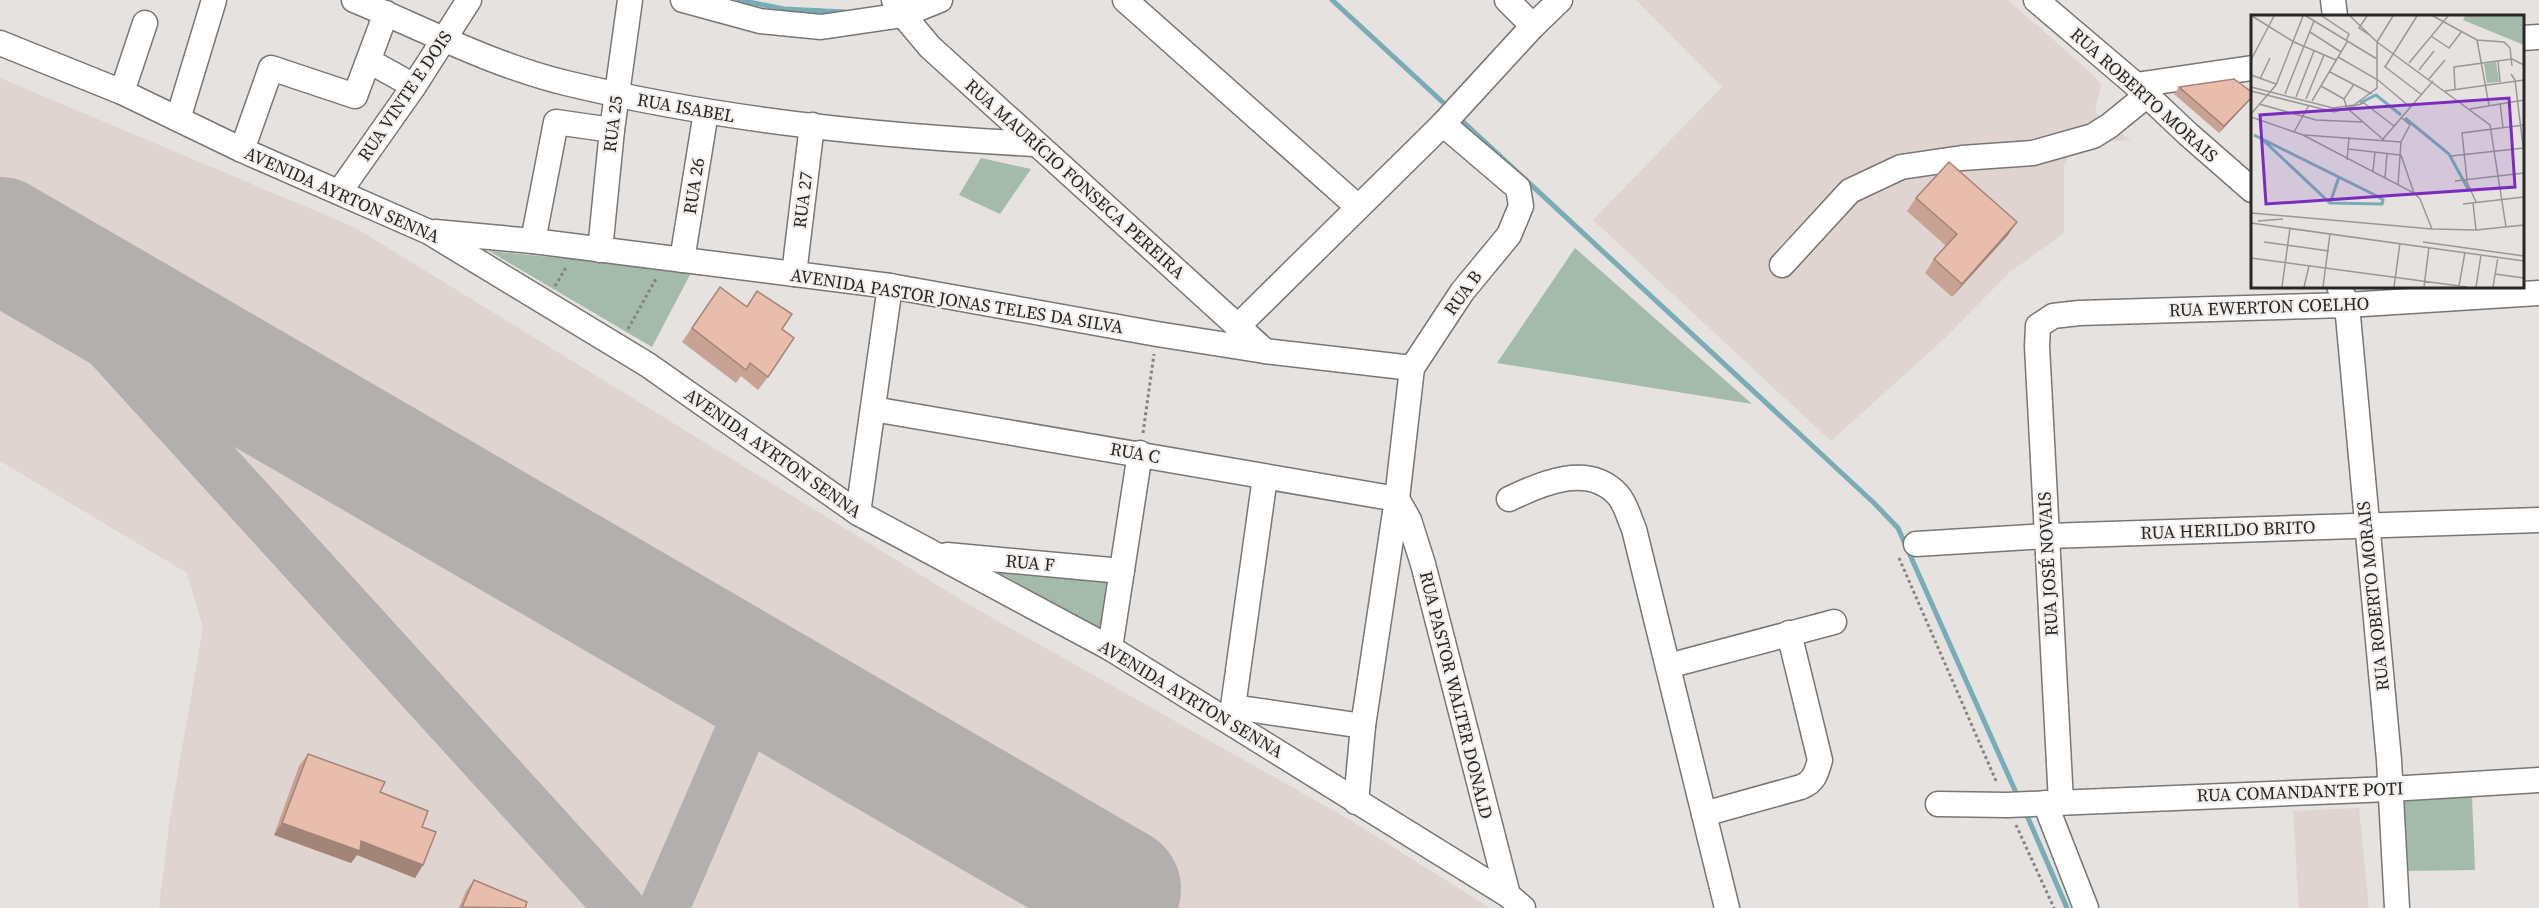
<svg xmlns="http://www.w3.org/2000/svg" width="2539" height="908" font-family="'Source Serif 4',serif">
  <style>
    .built { fill: #dfd4cf }
    .green { fill: #a4bbab }
    .lines { fill: none; stroke-linecap: round; stroke-linejoin: round }
    .stream { stroke: #79acb7; stroke-width: 5 }
    .taxiway { stroke: #b2afae; stroke-width: 50 }
    .runway { stroke: #b2afae; stroke-width: 124 }
    .minor-casing { stroke: #797674; stroke-width: 27 }
    .path { stroke: #858281; stroke-width: 3; stroke-dasharray: 3 3; stroke-linecap: butt }
    .minor { stroke: #fff; stroke-width: 24 }
    .wall { fill: #c8a393 }
    .shaded-wall { fill: #a28478 }
    .building { fill: #e8bdab; stroke: #a28478; stroke-width: 1.5 }
    .labels { text-anchor: middle; stroke-width: 4.5; stroke-linejoin: round; paint-order: stroke }
    .street-label { font-size: 18px; fill: #292726; stroke: #f3efed }
    .inset-river { fill: none; stroke: #79acb7; stroke-width: 3 }
    .inset-road { fill: none; stroke: #9a9796; stroke-width: 1.5 }
    .view { fill: #7b2cbf; fill-opacity: 0.15; stroke: #7b2cbf; stroke-width: 3 }
    .inset-edge { fill: none; stroke: #292726; stroke-width: 3 }
  </style>
  <rect width="100%" height="100%" fill="#e6e2e0"/>
  <g class="built">
    <path d="M1636,0H2008L2090,72L2101,84L2095,112L2109,126L2131,140L2075,146L2064,166V233L2010,272L1944,339L1831,441L1593,220L1722,87Z"/>
    <path d="M0,78L354,227L973,607L1350,820L1490,908H159L170,818L203,628L187,573L0,461Z"/>
    <path d="M2359,808L2369,908H2299L2293,811Z"/>
  </g>
  <g class="green">
    <path d="M981,158L1031,169L1000,214L959,195Z"/>
    <path d="M1575,248L1752,404L1497,363Z"/>
    <path d="M489,251L692,271L652,347Z"/>
    <path d="M975,567L1111,579L1103,631Z"/>
    <path d="M2472,796L2475,870L2406,871L2400,800Z"/>
  </g>
  <g class="lines">
    <g class="stream">
      <path d="M739,0L784,9L845,12"/>
      <path d="M1332,0L1449,108"/>
      <path d="M1458,117L1874,503L1898,528L2018,797"/>
      <path d="M2025,811L2067,908"/>
    </g>
    <g class="taxiway">
      <path d="M22,251L620,908"/>
      <path d="M1119,889L1153,908"/>
      <path d="M664,908L762,681"/>
    </g>
    <path class="runway" d="M0,239L1119,889"/>
    <g class="minor-casing">
      <g id="minor">
        <path d="M354,0C424,29 492,65 566,83C719,120 877,136 1035,144"/>
        <path d="M683,0L760,21L821,27L903,15L940,0"/>
        <path d="M894,0L903,15L930,47L1265,351"/>
        <path d="M1125,0L1358,207"/>
        <path d="M1507,0L1533,26"/>
        <path d="M2036,0L2136,85L2188,134L2252,190"/>
        <path d="M2333,0L2335,16"/>
        <path d="M2522,38L2539,37"/>
        <path d="M0,43L122,92L242,150L429,232L648,365L858,513L1110,648L1508,895L1523,908"/>
        <path d="M369,61L414,86"/>
        <path d="M2136,85L2252,68"/>
        <path d="M122,92L145,23"/>
        <path d="M178,119L214,0"/>
        <path d="M242,150L271,68L355,96L386,13"/>
        <path d="M340,191L414,86L469,0"/>
        <path d="M435,232L533,241L890,286L1157,334L1265,351L1412,368"/>
        <path d="M533,241L556,122L612,130"/>
        <path d="M600,250L612,130L630,0"/>
        <path d="M682,260L706,112"/>
        <path d="M1782,265L1850,191L1901,167L1962,158L2033,153L2093,136L2109,126L2146,96"/>
        <path d="M794,274L812,125"/>
        <path d="M2339,286L2347,305L2389,760L2397,908"/>
        <path d="M1237,327L1443,124L1533,26L1560,0"/>
        <path d="M873,409L1397,499"/>
        <path d="M1397,499L1409,520L1423,564L1508,895"/>
        <path d="M1509,499C1540,484 1588,462 1618,495C1626,504 1629,518 1634,529L1727,908"/>
        <path d="M858,513L890,286"/>
        <path d="M1916,544L2047,536L2539,520"/>
        <path d="M947,555L1122,571"/>
        <path d="M1110,648L1140,453"/>
        <path d="M1668,666L1834,622"/>
        <path d="M1233,707L1363,726"/>
        <path d="M1231,721L1265,477"/>
        <path d="M1356,802L1363,726L1397,499L1412,368L1462,292L1509,235L1521,206L1518,188L1443,124"/>
        <path d="M2061,802L2037,346L2038,326L2053,316L2079,313L2347,305L2539,293"/>
        <path d="M2045,803L2086,908"/>
        <path d="M1938,804L2007,805L2390,789L2539,780"/>
        <path d="M1704,814L1801,787C1814,782 1816,774 1820,760L1789,633"/>
      </g>
    </g>
    <g class="path">
      <path d="M555,286L567,266"/>
      <path d="M628,329L657,277"/>
      <path d="M1143,433L1154,354"/>
      <path d="M1899,558L1997,783"/>
      <path d="M2016,825L2054,908"/>
    </g>
    <use href="#minor" class="minor"/>
  </g>
  <g class="wall">
    <path d="M2179,87L2253,96L2219,133L2174,94Z"/>
    <path d="M1916,198L2008,235L1952,297L1925,273L1934,259L1946,246L1907,211Z"/>
    <path d="M720,287L747,306L757,291L782,329L768,377L758,390L741,376L736,383L682,342Z"/>
    <path d="M308,754L380,792L422,827L423,865L415,878L357,855L351,863L274,835L299,766Z"/>
    <path d="M474,880L525,908H459L466,891Z"/>
  </g>
  <g class="shaded-wall">
    <path d="M2253,96L2249,101L2219,133L2224,126Z"/>
    <path d="M2017,222L2008,235L1952,297L1962,284Z"/>
    <path d="M282,823L361,841L423,865L415,878L357,855L351,863L274,835Z"/>
  </g>
  <g class="building">
    <path d="M2234,79L2253,93V96L2224,126L2179,87Z"/>
    <path d="M1949,162L2017,222L1962,284L1934,259L1957,234L1916,198Z"/>
    <path d="M720,287L747,307L757,291L792,314L782,329L794,338L768,377L750,363L746,370L692,328Z"/>
    <path d="M308,754L385,782L380,792L428,811L422,827L436,832L423,865L361,841L360,851L282,823Z"/>
    <path d="M474,880L527,902L525,908L462,907Z"/>
  </g>
  <g class="labels">
    <g class="street-label">
      <text transform="translate(2144 95) rotate(42)" y="6">RUA ROBERTO MORAIS</text>
      <text transform="translate(405 96) rotate(-56)" y="6">RUA VINTE E DOIS</text>
      <text transform="translate(686 108) rotate(10)" y="6">RUA ISABEL</text>
      <text transform="translate(613 124) rotate(-83)" y="6">RUA 25</text>
      <text transform="translate(1075 179) rotate(42)" y="6">RUA MAURÍCIO FONSECA PEREIRA</text>
      <text transform="translate(694 186) rotate(-81)" y="6">RUA 26</text>
      <text transform="translate(342 195) rotate(24)" y="6">AVENIDA AYRTON SENNA</text>
      <text transform="translate(803 200) rotate(-83)" y="6">RUA 27</text>
      <text transform="translate(1463 293) rotate(-54)" y="6">RUA B</text>
      <text transform="translate(957 301) rotate(9)" y="6">AVENIDA PASTOR JONAS TELES DA SILVA</text>
      <text transform="translate(2269 307) rotate(-2)" y="6">RUA EWERTON COELHO</text>
      <text transform="translate(773 453) rotate(35)" y="6">AVENIDA AYRTON SENNA</text>
      <text transform="translate(1135 453) rotate(10)" y="6">RUA C</text>
      <text transform="translate(2228 530) rotate(-2)" y="6">RUA HERILDO BRITO</text>
      <text transform="translate(1030 563) rotate(5)" y="6">RUA F</text>
      <text transform="translate(2048 564) rotate(-93)" y="6">RUA JOSÉ NOVAIS</text>
      <text transform="translate(2373 596) rotate(-96)" y="6">RUA ROBERTO MORAIS</text>
      <text transform="translate(1456 695) rotate(76)" y="6">RUA PASTOR WALTER DONALD</text>
      <text transform="translate(1191 699) rotate(31)" y="6">AVENIDA AYRTON SENNA</text>
      <text transform="translate(2300 792) rotate(-2)" y="6">RUA COMANDANTE POTI</text>
    </g>
  </g>
  <g transform="translate(2251 15)">
    <rect width="273" height="273" fill="#e6e2e0"/>
    <path d="M214,1H273V30L212,5ZM245,47L248,67L236,68L233,49Z" fill="#a4bbab"/>
    <path class="inset-river" d="M109,88L125,80L150,100M154,103L198,139L217,174M3,120L124,180M12,125L79,188L131,189L132,185L124,180M79,188L88,162"/>
    <path class="inset-road" d="M1,1L43,27L85,45M55,1L126,44M71,1L98,19L95,26M99,1L126,27L239,110L255,212M116,1L108,13L120,21M182,1L226,25L253,27L259,33L261,51M59,17L90,37M180,21L198,33L211,16M226,25L238,90M87,42L127,65L159,92M0,45L23,1M247,46L249,67M158,48L197,1M133,51L171,80M134,52L166,1M168,55L183,36M79,57L121,79M260,59L264,65L273,139M0,60L25,69M9,64L19,43M178,64L194,45M103,69L93,84L96,93L134,126M70,71L93,84M0,72L82,93L103,90L126,73V27L142,1M204,74L203,52L261,44L273,50M0,76L83,97L113,88L143,111M194,76L273,65M34,79L63,6M45,82L63,36M55,84L73,40M61,86L96,27M249,88L252,113M8,89L65,105L111,107M219,94L273,85M0,99L25,70L52,1M0,102L52,120L163,178L169,184L181,214M43,117L58,90M53,120L150,127M132,124L182,66M97,134L149,140M150,140L163,178M200,141L273,133M96,145L98,122M122,156L124,137M134,163L136,138M215,165L225,187M216,165L211,118L273,110M204,166L273,158M147,170L150,127L159,110L151,103M222,188L225,215M212,189L273,182M0,198L181,214L225,215L273,210M7,206L32,204M0,208L273,246M13,227L78,236M172,227L273,241M0,243L216,272M244,259L273,263M208,271L214,237M31,272L39,213M53,272L58,251M72,272L79,219M143,272L149,228M173,272L178,232M225,272L230,240M242,272L247,242"/>
    <path class="view" d="M258,83L264,172L15,189L9,100Z"/>
    <rect width="273" height="273" class="inset-edge"/>
  </g>
</svg>
